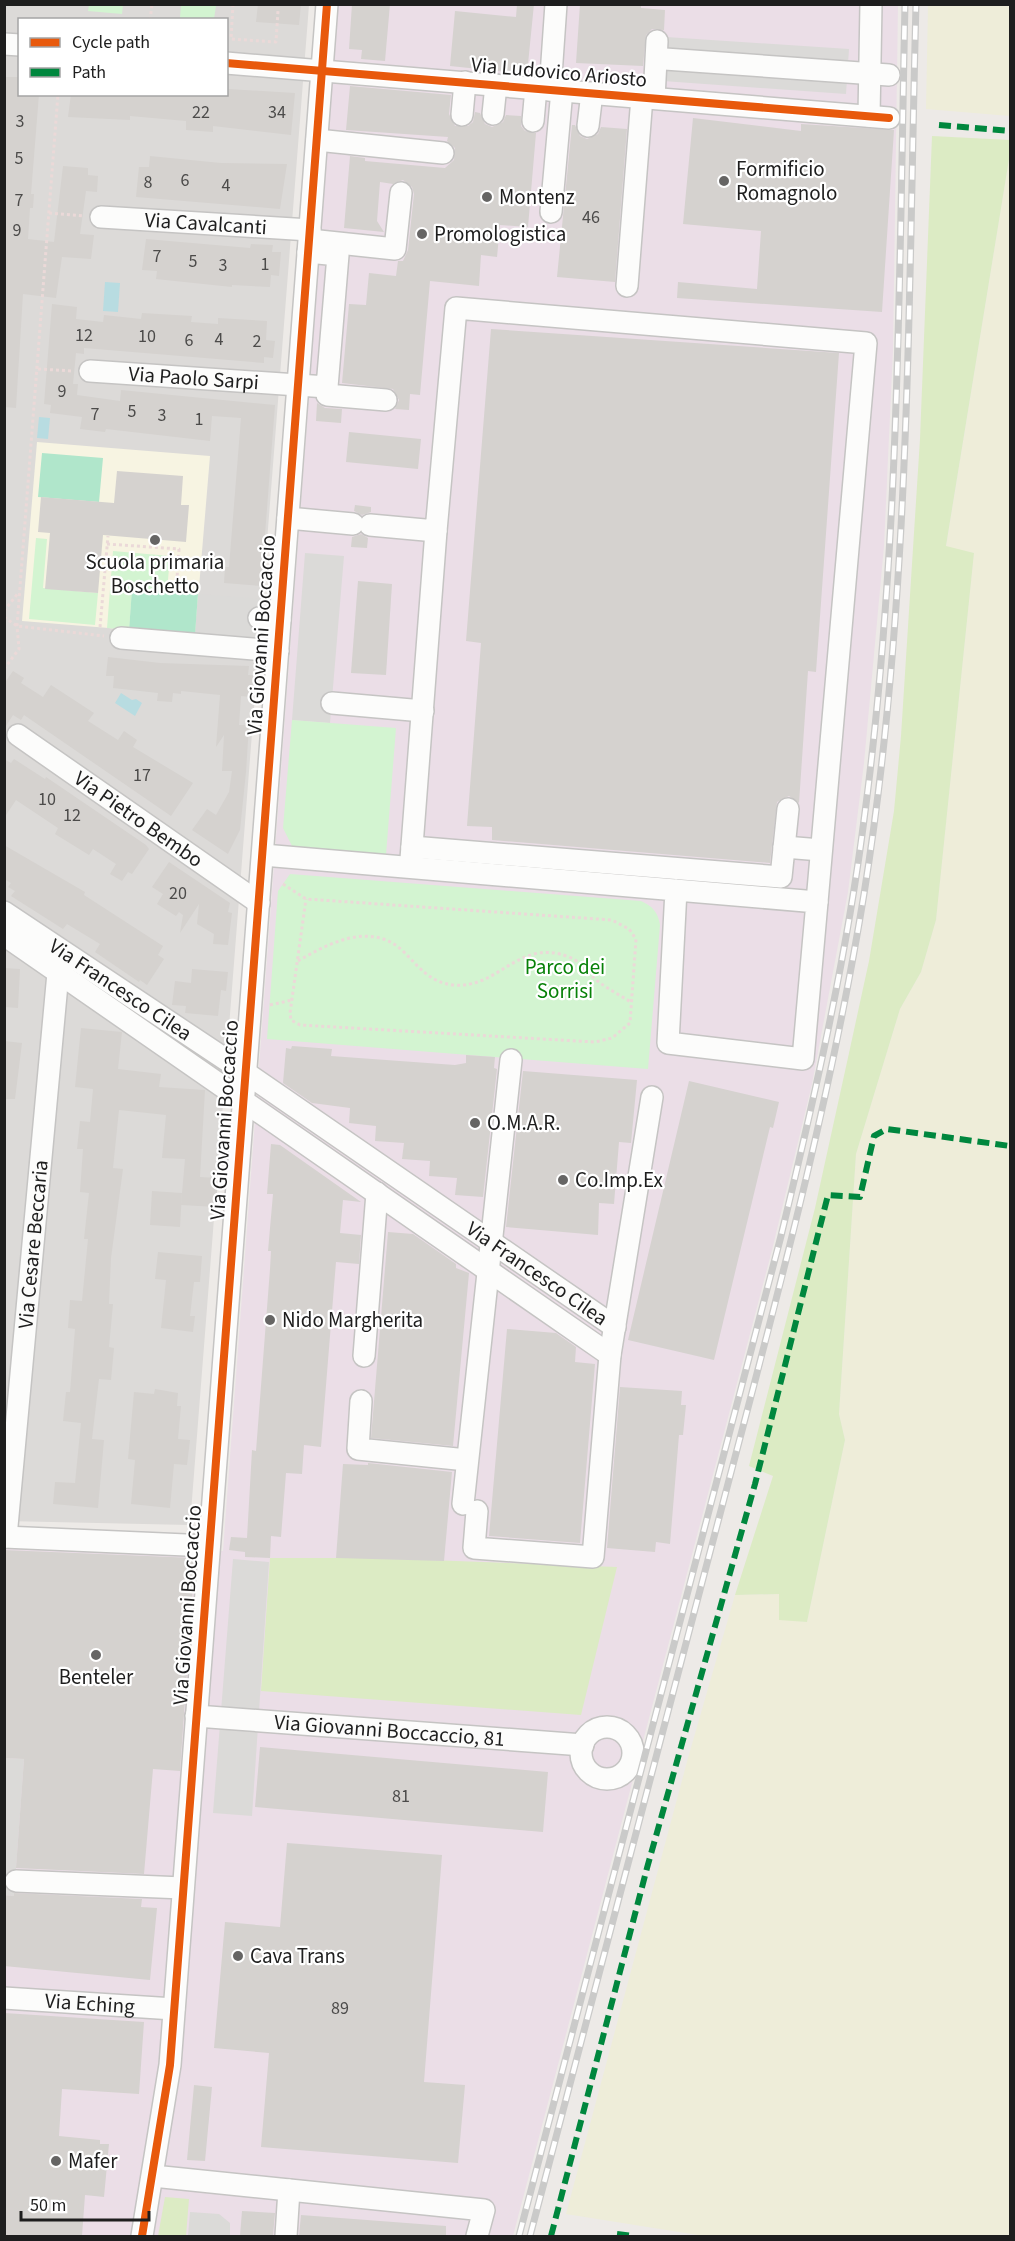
<svg xmlns="http://www.w3.org/2000/svg" width="1015" height="2241" font-family="'Source Sans 3',sans-serif">
  <style>
    .residential { fill: #dcdad8; fill-rule: evenodd }
    .industrial { fill: #ebdee7 }
    .education { fill: #f7f4e2 }
    .religious { fill: #dbdad8 }
    .farmland { fill: #eeedd9 }
    .grass { fill: #dcebc4 }
    .park { fill: #d3f4d1 }
    .pitch { fill: #b0e6cb }
    .water { fill: #b8dce1 }
    .building { fill: #d5d2cf }
    .lines { fill: none; stroke-linecap: round; stroke-linejoin: round }
    .minor-casing { stroke: #c5c4c3; stroke-width: 24 }
    .path { stroke: #ebd9d8; stroke-width: 3; stroke-dasharray: 3 3; stroke-linecap: butt }
    .minor { stroke: #fcfcfb; stroke-width: 21 }
    .rail-casing { stroke: #cacac9; stroke-width: 7 }
    .rail { stroke: #fff; stroke-width: 4.5; stroke-dasharray: 14; stroke-linecap: butt }
    .quiet { stroke: #00873e; stroke-width: 6; stroke-dasharray: 12 6; stroke-linecap: butt }
    .cycleway-casing { stroke: #fff; stroke-width: 11 }
    .cycleway { stroke: #e8590c; stroke-width: 8 }
    .poi-dot { fill: #666564; stroke: #fff; stroke-width: 2 }
    .labels { text-anchor: middle; stroke-width: 4.5; stroke-linejoin: round; paint-order: stroke }
    .number-label { font-size: 18px; fill: #4c4b4a }
    .street-label { font-size: 21px; fill: #1e1e1e; stroke: #fff }
    .poi-label { font-size: 21px; fill: #1e1e1e; stroke: #fff; text-anchor: start }
    .park-label { font-size: 21px; fill: #078108; stroke: #fff }
  </style>
  <rect width="100%" height="100%" fill="#edeae7"/>
  <path class="residential" d="M5,5H309L190,1525L5,1521ZM20,20H226V94H20Z"/>
  <path class="industrial" d="M338,5H898L893,350L884,546L864,763L848,892L812,1084L772,1250L513,2236H5V1546L223,1551Z"/>
  <path class="education" d="M37,442L210,456L195,635L22,621Z"/>
  <g class="religious">
    <path d="M666,37L849,49L846,94L663,81Z"/>
    <path d="M305,553L344,556L330,723L292,720Z"/>
    <path d="M198,594L261,599L258,640L195,635Z"/>
    <path d="M233,1559L269,1562L252,1816L213,1813Z"/>
    <path d="M4,1758L24,1759L14,1896L5,1895Z"/>
    <path d="M190,2212L219,2214L230,2223V2236H188Z"/>
  </g>
  <g class="farmland">
    <path d="M928,5H1010V116L926,109Z"/>
    <path d="M1010,153V2236H704L566,2214L688,1758L735,1595L779,1594V1619L807,1622L845,1440L839,1414L856,1154L900,1009L921,972L936,920L974,553L946,547Z"/>
  </g>
  <g class="grass">
    <path d="M932,136L1010,140V153L946,546L974,553L936,920L921,972L900,1009L856,1154L839,1414L845,1440L807,1622L779,1620V1594L735,1595L773,1476L749,1466L815,1208L849,1053L869,961L894,811L901,736L920,439Z"/>
    <path d="M270,1558H375L617,1567L581,1715L261,1691Z"/>
    <path d="M165,2197L189,2199L186,2236H158Z"/>
  </g>
  <g class="park">
    <path d="M89,5H123L122,14L88,11Z"/>
    <path d="M181,5L216,6L214,19L180,18Z"/>
    <path d="M36,538L47,539L43,588L98,593L95,625L29,619Z"/>
    <path d="M113,551L170,556L167,592L132,589L129,630L107,628Z"/>
    <path d="M292,720L396,728L386,855L293,848L283,828Z"/>
    <path d="M290,874L641,901C652,906 658,912 660,925L648,1069L267,1039L278,891Z"/>
  </g>
  <g class="pitch">
    <path d="M42,453L103,458L99,502L38,497Z"/>
    <path d="M132,589L198,594L195,635L129,630Z"/>
  </g>
  <g class="water">
    <path d="M105,282L120,283L118,312L103,311Z"/>
    <path d="M39,417L50,418L48,439L37,438Z"/>
    <path d="M121,693L132,700L136,699L142,703L135,716L115,703Z"/>
  </g>
  <g class="building">
    <path d="M258,4H301L299,25L256,22Z"/>
    <path d="M352,4H390L385,61L361,59L362,50L349,49Z"/>
    <path d="M517,4H534L527,74L450,66L455,11L516,17Z"/>
    <path d="M580,4H641V8L665,10L664,30L652,29L646,35L643,66L576,63Z"/>
    <path d="M4,77H20V94H39L31,194H34L33,208H30L28,239L54,242L63,166L88,168V175L98,176L97,192L86,191L80,234L94,235L91,259L62,257L56,298L23,294L16,408L4,407Z"/>
    <path d="M350,86L451,95L449,114L455,126H468L473,122L475,112L480,113L485,124L492,127L503,122L506,115L521,116V126L525,131L536,133L528,227L500,225L497,257L481,255L479,286L430,281L420,395L410,394L409,410L395,409L399,400L393,389L342,383L349,304L366,305L369,273L396,276L398,261H403L408,250L414,194L412,187L403,180L393,184L380,182L377,221L384,232L344,228L350,156L365,158V161L445,168L454,160L455,148L447,141L448,137L346,130Z"/>
    <path d="M229,89L295,93L291,135L213,126V132L186,130V121L130,116V120L68,117L71,94H228Z"/>
    <path d="M693,118L801,131V124L894,130L882,312L677,298L678,282L757,289L761,231L683,224Z"/>
    <path d="M572,125H575L580,136L587,139L598,134L601,127L627,129L615,282L557,277Z"/>
    <path d="M150,156L221,163L287,164L280,209L136,197L139,167H149Z"/>
    <path d="M146,239L250,248L251,244L273,245L272,252H281L279,276L271,275L270,287L232,285V287L156,279L157,271L142,270Z"/>
    <path d="M52,304L77,307L76,319L103,322L104,315L141,319L142,313L192,316L191,322L218,324V318L267,321L266,340L275,341L273,358L264,357V363L84,348V354L76,353L73,384H78L77,395L120,401L121,390L275,405L261,586L224,583L225,567H229L241,418L212,416L210,441L106,429L105,432L80,429L82,417L50,413L51,405L44,404Z"/>
    <path d="M491,329L839,353L816,672L808,671L799,803L789,796L777,802L770,863L492,840V827L467,826L481,643L466,641Z"/>
    <path d="M317,403L325,408L342,409L341,423L316,421Z"/>
    <path d="M349,432L421,439L418,469L346,462Z"/>
    <path d="M117,471L183,476L181,505H189L186,542L103,535L98,593L45,589L50,533L38,532L41,497L114,503Z"/>
    <path d="M355,505L371,507V512L362,515L354,511Z"/>
    <path d="M361,534L368,538L367,548L351,547L352,537Z"/>
    <path d="M358,581L392,584L386,675L351,673Z"/>
    <path d="M108,657L160,663L249,666L248,675H254L251,697L241,696L239,725H249L246,772L240,830L228,854L192,830L207,809L216,815L229,792L232,771H222L224,735L216,747L220,695L181,691V694L173,693L172,702L157,701L158,693L113,688L114,676H106Z"/>
    <path d="M13,671L24,678L21,683L43,697L51,685L94,713L88,721L118,740L124,731L137,740L133,747L193,783L171,816L24,715L21,720L13,715L4,729V684Z"/>
    <path d="M4,759L11,763L14,759L45,779L46,777L146,845L149,849L132,874L128,872L122,881L110,874L116,864L93,849L89,855L55,834L58,828L16,800L4,818Z"/>
    <path d="M4,845L85,892L84,895L163,946L158,955L164,959L147,985L140,980L139,982L95,952L100,944L67,924L63,929L11,896L15,891L8,887L11,883L4,879Z"/>
    <path d="M169,862L230,903L228,912L232,913L228,945L213,944L214,934L197,924L199,904L180,933L183,915L179,912L176,916L157,904L163,894L152,887Z"/>
    <path d="M4,968L20,969L18,1008L4,1007Z"/>
    <path d="M192,969L228,972L226,991L221,990L218,1016L185,1013L186,1006L172,1005L175,981L191,983Z"/>
    <path d="M81,1028L122,1032L118,1069L161,1074L159,1087L205,1090L200,1177L218,1178L216,1207L181,1205L185,1159L162,1158L166,1115L119,1110L113,1168L123,1169L111,1258L109,1304H113L109,1347L114,1348L111,1380L99,1379L92,1439L104,1440L98,1508L53,1504L55,1482L75,1483L81,1423L63,1421L66,1392H70L75,1329L68,1328L70,1300L82,1301L88,1239H84L89,1193L80,1192L83,1149H77L80,1121L90,1122L93,1089L75,1087Z"/>
    <path d="M4,1041L22,1043L15,1099H4Z"/>
    <path d="M292,1046L332,1049L331,1056L455,1065L466,1063V1055L495,1057L494,1068L497,1069L483,1197L455,1195L457,1178L429,1176L430,1161L402,1159L404,1143L375,1141L376,1126L349,1123L350,1108L312,1103L283,1083L286,1048L291,1049Z"/>
    <path d="M523,1071L637,1080L631,1143L619,1142L614,1204L599,1203L598,1235L506,1227Z"/>
    <path d="M689,1081L779,1102L773,1128L770,1127L714,1360L628,1340Z"/>
    <path d="M271,1144L280,1145L361,1202L343,1200L340,1233L361,1235L359,1264L336,1262L321,1447L304,1445L302,1474L286,1473L281,1537L271,1536L270,1558L245,1557V1552L229,1550L231,1537L247,1538L252,1450L256,1451L270,1269L271,1251H268L273,1194H267Z"/>
    <path d="M152,1191L182,1193L180,1227L150,1225Z"/>
    <path d="M388,1232L413,1234L456,1264V1268L469,1273L453,1446L371,1438Z"/>
    <path d="M158,1252L202,1256L200,1282H194L190,1316H195L193,1332L161,1328L166,1280L155,1279Z"/>
    <path d="M507,1329L556,1333L576,1347L575,1362L595,1364L580,1543L489,1536Z"/>
    <path d="M620,1387L682,1391L681,1405H686L683,1435H679L670,1544L656,1542L655,1552L607,1548Z"/>
    <path d="M155,1389L178,1393L177,1406H181L178,1439L190,1440L187,1465L174,1464L170,1508L131,1504L135,1460L128,1459L134,1392L154,1394Z"/>
    <path d="M368,1463L452,1472L444,1561L336,1558L343,1464L368,1465Z"/>
    <path d="M4,1550L195,1558L180,1771L153,1769L144,1874L16,1868L24,1759L4,1758Z"/>
    <path d="M260,1747L548,1772L543,1832L255,1807Z"/>
    <path d="M287,1843L442,1855L424,2082L465,2085L458,2163L261,2147L269,2053L214,2048L225,1922L280,1927Z"/>
    <path d="M14,1893L142,1899L141,1907L157,1908L150,1980L4,1966V1895L14,1896Z"/>
    <path d="M4,2013L144,2022L139,2094L62,2089L59,2136L100,2140V2144H109L104,2197L85,2195L82,2236H4Z"/>
    <path d="M194,2085L212,2087L205,2161L187,2160Z"/>
    <path d="M242,2211L275,2213L273,2236H240Z"/>
    <path d="M301,2215L446,2226V2236H299Z"/>
  </g>
  <g class="lines">
    <g class="minor-casing">
      <g id="minor">
        <path d="M4,44L20,45"/>
        <path d="M665,59L889,75"/>
        <path d="M226,63L889,118"/>
        <path d="M550,90L556,4"/>
        <path d="M654,98L657,41"/>
        <path d="M493,114L496,85"/>
        <path d="M462,115L465,82"/>
        <path d="M869,116L871,4"/>
        <path d="M533,121L536,88"/>
        <path d="M588,126L592,93"/>
        <path d="M317,140L443,153"/>
        <path d="M551,212L562,90"/>
        <path id="s1" d="M101,217L310,230"/>
        <path d="M319,241L395,249L401,193"/>
        <path d="M627,286L642,97"/>
        <path id="s2" d="M90,371L327,387L338,255L308,252"/>
        <path d="M327,387V395L386,400"/>
        <path d="M288,518L353,524"/>
        <path d="M370,525L436,531L456,308L866,343L817,902"/>
        <path d="M259,618L280,620"/>
        <path d="M121,638L278,651"/>
        <path d="M332,703L423,711"/>
        <path id="s3" d="M18,735L259,903"/>
        <path d="M412,847L781,877L788,809"/>
        <path d="M784,847L821,850"/>
        <path d="M263,855L817,902L803,1059L668,1043L676,890"/>
        <path d="M411,859L436,531"/>
        <path id="s4" d="M4,912L246,1073L615,1327"/>
        <path d="M4,935L610,1355"/>
        <path d="M364,1356L377,1193"/>
        <path d="M361,1401L358,1449L467,1460"/>
        <path d="M463,1504L511,1060"/>
        <path d="M477,1511L474,1548L593,1557L610,1355L652,1097"/>
        <path d="M4,1537L209,1546"/>
        <path id="s5" d="M6,1537L58,973L64,963"/>
        <path id="s6" d="M196,1716L583,1745"/>
        <circle cx="607" cy="1753" r="26"/>
        <path d="M16,1881L183,1888"/>
        <path id="s7" d="M4,1998L174,2009"/>
        <path d="M153,2176L484,2210L477,2236"/>
        <path d="M142,2236L170,2065L327,4"/>
        <path d="M286,2236L289,2190"/>
      </g>
    </g>
    <g class="path">
      <path d="M233,4L231,39L276,42L278,11"/>
      <path d="M150,20L152,4"/>
      <path d="M49,213L84,216"/>
      <path d="M38,369L73,371"/>
      <path d="M107,544L179,549L176,593"/>
      <path d="M4,611L19,592"/>
      <path d="M4,617L17,626L104,636"/>
      <path d="M100,627L108,536"/>
      <path d="M4,669L19,649L17,626L58,94"/>
      <path d="M283,884L306,899L612,920L629,929L636,939L630,1023L612,1038L595,1042L300,1025L291,1020L290,1013L306,899"/>
      <path d="M298,961C329,943 371,921 403,951C419,967 430,983 454,985C499,989 519,937 569,957C582,962 589,975 600,983C610,990 621,996 631,1002"/>
      <path d="M270,1005L292,1000"/>
    </g>
    <use href="#minor" class="minor"/>
    <g class="rail-casing">
      <g id="rail">
        <path d="M519,2236L781,1236C814,1099 846,961 864,820C900,550 899,277 905,4"/>
        <path d="M530,2236C593,1997 656,1757 719,1518C773,1312 830,1105 864,894C911,600 908,302 916,4"/>
      </g>
    </g>
    <use href="#rail" class="rail"/>
    <g class="quiet">
      <path d="M939,125L1010,131"/>
      <path d="M617,2234L633,2236"/>
      <path d="M551,2236L647,1868L755,1484L828,1195L860,1197L874,1136L887,1129L1010,1146"/>
    </g>
    <g class="cycleway-casing">
      <g id="cycleway">
        <path d="M226,63L889,118"/>
        <path d="M142,2236L170,2065L327,4"/>
      </g>
    </g>
    <use href="#cycleway" class="cycleway"/>
  </g>
  <g class="poi-dot">
    <circle cx="724" cy="181" r="6"/>
    <circle cx="487" cy="197" r="6"/>
    <circle cx="422" cy="234" r="6"/>
    <circle cx="155" cy="540" r="6"/>
    <circle cx="475" cy="1123" r="6"/>
    <circle cx="563" cy="1180" r="6"/>
    <circle cx="270" cy="1320" r="6"/>
    <circle cx="96" cy="1655" r="6"/>
    <circle cx="238" cy="1956" r="6"/>
    <circle cx="56" cy="2161" r="6"/>
  </g>
  <g class="labels">
    <g class="number-label">
      <text x="201" y="118">22</text>
      <text x="277" y="118">34</text>
      <text x="20" y="127">3</text>
      <text x="19" y="164">5</text>
      <text x="185" y="186">6</text>
      <text x="148" y="188">8</text>
      <text x="226" y="191">4</text>
      <text x="19" y="206">7</text>
      <text x="591" y="223">46</text>
      <text x="17" y="236">9</text>
      <text x="157" y="262">7</text>
      <text x="193" y="267">5</text>
      <text x="265" y="270">1</text>
      <text x="223" y="271">3</text>
      <text x="84" y="341">12</text>
      <text x="147" y="342">10</text>
      <text x="219" y="345">4</text>
      <text x="189" y="346">6</text>
      <text x="257" y="347">2</text>
      <text x="62" y="397">9</text>
      <text x="132" y="417">5</text>
      <text x="95" y="420">7</text>
      <text x="162" y="421">3</text>
      <text x="199" y="425">1</text>
      <text x="142" y="781">17</text>
      <text x="47" y="805">10</text>
      <text x="72" y="821">12</text>
      <text x="178" y="899">20</text>
      <text x="401" y="1802">81</text>
      <text x="340" y="2014">89</text>
    </g>
    <g class="street-label">
      <text transform="translate(559 72) rotate(5)" y="7">Via Ludovico Ariosto</text>
      <text dy="7" stroke="none"><textPath href="#s1" startOffset="105">Via Cavalcanti</textPath></text>
      <text dy="7" stroke="none"><textPath href="#s2" startOffset="104">Via Paolo Sarpi</textPath></text>
      <text transform="translate(261 635) rotate(-86)" y="7">Via Giovanni Boccaccio</text>
      <text dy="7" stroke="none"><textPath href="#s3" startOffset="147">Via Pietro Bembo</textPath></text>
      <text dy="7" stroke="none"><textPath href="#s4" startOffset="140">Via Francesco Cilea</textPath></text>
      <text transform="translate(224 1120) rotate(-86)" y="7">Via Giovanni Boccaccio</text>
      <text dy="7" stroke="none"><textPath href="#s5" startOffset="294">Via Cesare Beccaria</textPath></text>
      <text dy="7" stroke="none"><textPath href="#s4" startOffset="644">Via Francesco Cilea</textPath></text>
      <text transform="translate(187 1605) rotate(-86)" y="7">Via Giovanni Boccaccio</text>
      <text dy="7" stroke="none"><textPath href="#s6" startOffset="194">Via Giovanni Boccaccio, 81</textPath></text>
      <text dy="7" stroke="none"><textPath href="#s7" startOffset="86">Via Eching</textPath></text>
    </g>
    <g class="poi-label">
      <text x="736" y="176">Formificio<tspan x="736" dy="24">Romagnolo</tspan></text>
      <text x="499" y="204">Montenz</text>
      <text x="434" y="241">Promologistica</text>
      <text x="155" y="569" text-anchor="middle">Scuola primaria<tspan x="155" dy="24">Boschetto</tspan></text>
      <text x="487" y="1130">O.M.A.R.</text>
      <text x="575" y="1187">Co.Imp.Ex</text>
      <text x="282" y="1327">Nido Margherita</text>
      <text x="96" y="1684" text-anchor="middle">Benteler</text>
      <text x="250" y="1963">Cava Trans</text>
      <text x="68" y="2168">Mafer</text>
    </g>
    <g class="park-label">
      <text x="565" y="974">Parco dei<tspan x="565" dy="24">Sorrisi</tspan></text>
    </g>
  </g>
  <rect width="1015" height="2241" fill="none" stroke="#1e1e1e" stroke-width="12"/>
  <rect x="18" y="18" width="210" height="78" fill="#ffffff" stroke="#a5a5a5" stroke-width="1.5"/>
  <rect x="30" y="38" width="30" height="9" fill="#e8590c" stroke="#a5a5a5" stroke-width="1.5"/>
  <text x="72" y="48" font-size="18" fill="#1e1e1e">Cycle path</text>
  <rect x="30" y="68" width="30" height="9" fill="#00873e" stroke="#a5a5a5" stroke-width="1.5"/>
  <text x="72" y="78" font-size="18" fill="#1e1e1e">Path</text>
  <path d="M21 2211v9h128v-9" fill="none" stroke="#1e1e1e" stroke-width="3"/>
  <text x="30" y="2211" font-size="18" fill="#1e1e1e" stroke="#ffffff" stroke-width="4.5" paint-order="stroke">50 m</text>
</svg>
